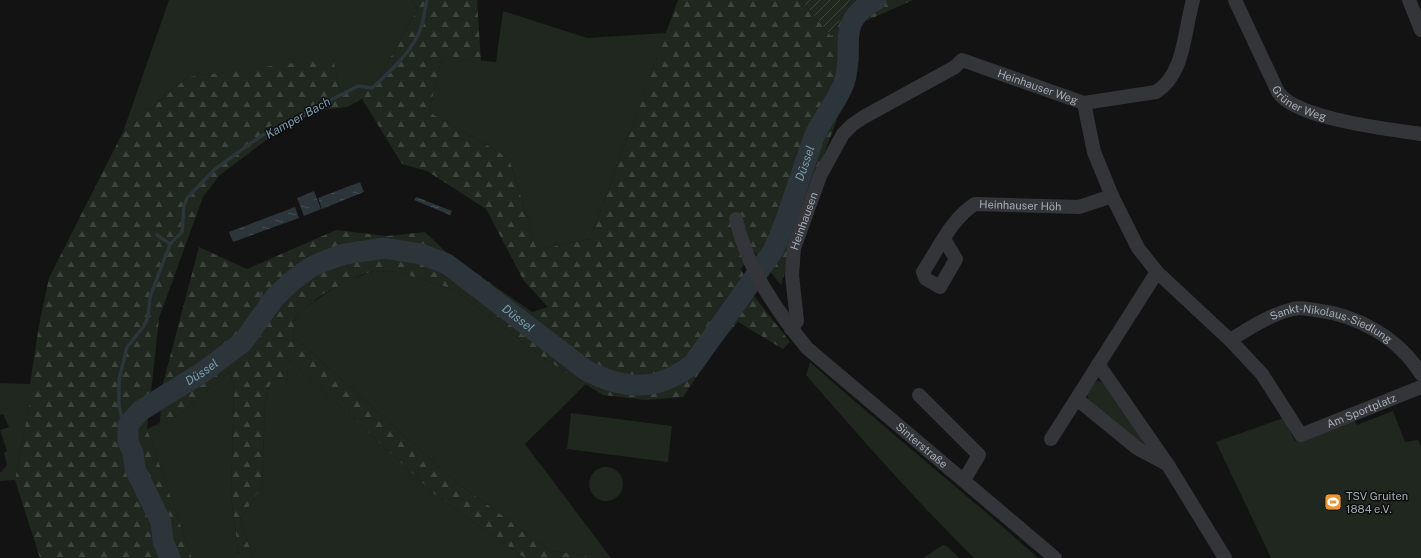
<svg xmlns="http://www.w3.org/2000/svg" width="1421" height="558" font-family="'Public Sans',sans-serif">
  <style>
    .grass { fill: #1f271f }
    .forest { fill: url(#forest-firs) }
    .garden { fill: url(#garden-furrows) }
    .water { fill: url(#water-ripples) }
    .lines { fill: none; stroke-linecap: round; stroke-linejoin: round }
    .stream { stroke: #2b353a; stroke-width: 3.5 }
    .river { stroke: #2b353a; stroke-width: 21 }
    .minor { stroke: #343539; stroke-width: 14 }
    .labels { text-anchor: middle; stroke-width: 3; stroke-linejoin: round; paint-order: stroke }
    .street-label { font-size: 11px; fill: #a4acb4; stroke: #0e0e0f }
    .poi-label { font-size: 11px; fill: #a4acb4; stroke: #0e0e0f; text-anchor: start }
    .water-label { font-size: 12px; font-style: italic; fill: #7c9eaf; stroke: #0e0e0f }
  </style>
  <defs>
    <pattern id="forest-firs" width="22" height="20" patternUnits="userSpaceOnUse"><rect width="22" height="20" fill="#1f271f"/><path d="M5 1l3.5 6h-7zM16 11l3.5 6h-7z" fill="#3d443d"/></pattern>
    <pattern id="garden-furrows" width="10" height="10" patternUnits="userSpaceOnUse"><rect width="10" height="10" fill="#1f271f"/><path d="M-1 1l2-2M0 10L10 0M9 11l2-2" fill="none" stroke="#3d443d"/></pattern>
    <pattern id="water-ripples" width="26" height="14" patternUnits="userSpaceOnUse"><rect width="26" height="14" fill="#2b353a"/><path d="M2 4q2-2 4 0t4 0M15 11q2-2 4 0t4 0" fill="none" stroke="#475054"/></pattern>
  </defs>
  <rect width="100%" height="100%" fill="#131314"/>
  <g class="grass">
    <path d="M169,0H411L418,9L377,81L340,90L333,59L188,77L123,132Z"/>
    <path d="M503,11L587,38L666,33L590,239L537,250L509,158L429,112L442,57L496,62Z"/>
    <path d="M374,271L398,272L453,289L545,359L586,384L525,444L611,558H589L583,555L551,551L456,482L293,336L296,315C320,296 344,280 374,271Z"/>
    <path d="M289,359L438,497L525,558H253L240,520L262,486L265,402L270,384L286,388Z"/>
    <path d="M810,362C885,429 963,491 1038,558H974C915,500 860,437 806,375Z"/>
    <path d="M230,371L234,388L231,495L239,558H192L147,429L160,423L170,422Z"/>
    <path d="M1099,381L1104,384L1144,438V443H1140L1089,400L1086,393L1094,382Z"/>
    <path d="M0,383L30,384V401L15,480L0,481V473L7,465L4,453L7,451L0,430L9,427L3,414L0,415Z"/>
    <path d="M1393,411L1405,442L1418,440L1421,446V558H1271L1216,442L1283,418L1295,441L1353,417L1357,425Z"/>
    <path d="M571,413L672,426L668,462L567,449Z"/>
    <circle cx="606" cy="484" r="17"/>
    <path d="M943,545L948,547L959,558H923Z"/>
  </g>
  <path class="forest" d="M411,0H477L481,61L442,57L429,112L509,158L537,250L590,239L678,0H801L831,36L851,0H913L859,24V61L803,210L781,285L753,250L741,269L754,296L790,342L783,349L738,322L713,352L683,397L646,400L603,395L545,359L453,289L398,272L374,271L361,275L323,294L296,315L293,336L456,482L551,551L583,555L589,558H525L438,497L289,359L286,389L270,384L265,402L262,486L240,520L253,558H239L231,495L234,388L230,371L170,422L160,423L162,387L199,247L247,269L336,230L387,236L425,232L446,252L532,312L548,307L524,281L486,209L427,171L402,164L362,99L347,107L315,111L269,138L220,175L203,197L159,318L147,429L192,558H40L15,480L30,401V384L39,325L49,278L123,132L188,77L333,58L340,90L377,81L418,9Z"/>
  <path class="garden" d="M801,0H851L831,36Z"/>
  <g class="water">
    <path d="M360,182L364,192L322,209L318,198Z"/>
    <path d="M314,191L321,209L304,216L297,198Z"/>
    <path d="M416,197L452,211L450,215L414,200Z"/>
    <path d="M295,207L299,218L233,242L229,232Z"/>
  </g>
  <g class="lines">
    <g class="stream">
      <path d="M170,244L182,232L184,206L187,198L215,169L261,136L358,86L372,88C391,71 414,50 422,25C424,17 425,8 427,0"/>
      <path d="M261,293L265,312"/>
      <path d="M128,425L121,415L119,405V380L127,347L144,326L148,317L150,297L170,244L157,235"/>
    </g>
    <path class="river" id="s1" d="M170,558L163,541L161,522L135,469L133,453L128,442V425L140,411L203,372L243,342L275,297L292,281L311,267L327,260L345,254L384,248L421,254L447,264L587,371C626,390 657,392 693,364L773,251L783,228L814,137C822,118 837,102 844,83C856,48 833,23 876,0"/>
    <g class="minor">
      <path id="s2" d="M1235,0L1278,92C1296,119 1388,129 1421,134"/>
      <path d="M1409,0L1421,30"/>
      <path id="s3" d="M1084,103L1094,152L1112,196L1138,248L1157,272L1230,340L1262,374L1301,435L1421,387"/>
      <path id="s4" d="M736,219C747,268 776,310 807,348L1055,558"/>
      <path id="s5" d="M944,239L956,259L940,287L926,279L923,272C938,249 952,218 975,204L1079,207L1112,196"/>
      <path id="s6" d="M791,329L797,321L792,275L794,248L820,176L843,134L852,125L862,118L955,67L962,60L1084,103L1156,92C1185,74 1184,31 1193,0"/>
      <path id="s7" d="M1230,340C1250,328 1271,314 1293,309C1299,307 1308,309 1315,310C1357,315 1398,337 1421,374"/>
      <path d="M1098,364L1168,465L1225,558"/>
      <path d="M919,395L979,455L964,480"/>
      <path d="M1077,399L1137,448L1165,463"/>
      <path d="M1051,439L1157,272"/>
    </g>
  </g>
  <defs>
    <g id="stadium-square" transform="scale(0.9)"><rect x="-9" y="-9" width="18" height="18" rx="4" fill="#ee9331" stroke="#0e0e0f"/><path d="M0-5a6.5 5 0 1 0 0 10a6.5 5 0 1 0 0-10ZM-3.5-1.8h7v3.6h-7Z" fill="#fff"/></g>
  </defs>
  <g fill-rule="evenodd">
    <use href="#stadium-square" x="1333" y="502"/>
  </g>
  <g class="labels">
    <g class="street-label">
      <text dy="4" stroke="none"><textPath href="#s6" startOffset="429">Heinhauser Weg</textPath></text>
      <text dy="4" stroke="none"><textPath href="#s2" startOffset="126">Grüner Weg</textPath></text>
      <text dy="4" stroke="none"><textPath href="#s5" startOffset="211">Heinhauser Höh</textPath></text>
      <text dy="4" stroke="none"><textPath href="#s6" startOffset="112">Heinhausen</textPath></text>
      <text dy="4" stroke="none"><textPath href="#s7" startOffset="111">Sankt-Nikolaus-Siedlung</textPath></text>
      <text dy="4" stroke="none"><textPath href="#s3" startOffset="470">Am Sportplatz</textPath></text>
      <text dy="4" stroke="none"><textPath href="#s4" startOffset="299">Sinterstraße</textPath></text>
    </g>
    <g class="poi-label">
      <text x="1346" y="500">TSV Gruiten<tspan x="1346" dy="13">1884 e.V.</tspan></text>
    </g>
    <g class="water-label">
      <text transform="translate(298 118) rotate(-29)" y="4">Kamper Bach</text>
      <text dy="4" stroke="none"><textPath href="#s1" startOffset="1049">Düssel</textPath></text>
      <text dy="4" stroke="none"><textPath href="#s1" startOffset="617">Düssel</textPath></text>
      <text dy="4" stroke="none"><textPath href="#s1" startOffset="233">Düssel</textPath></text>
    </g>
  </g>
</svg>
